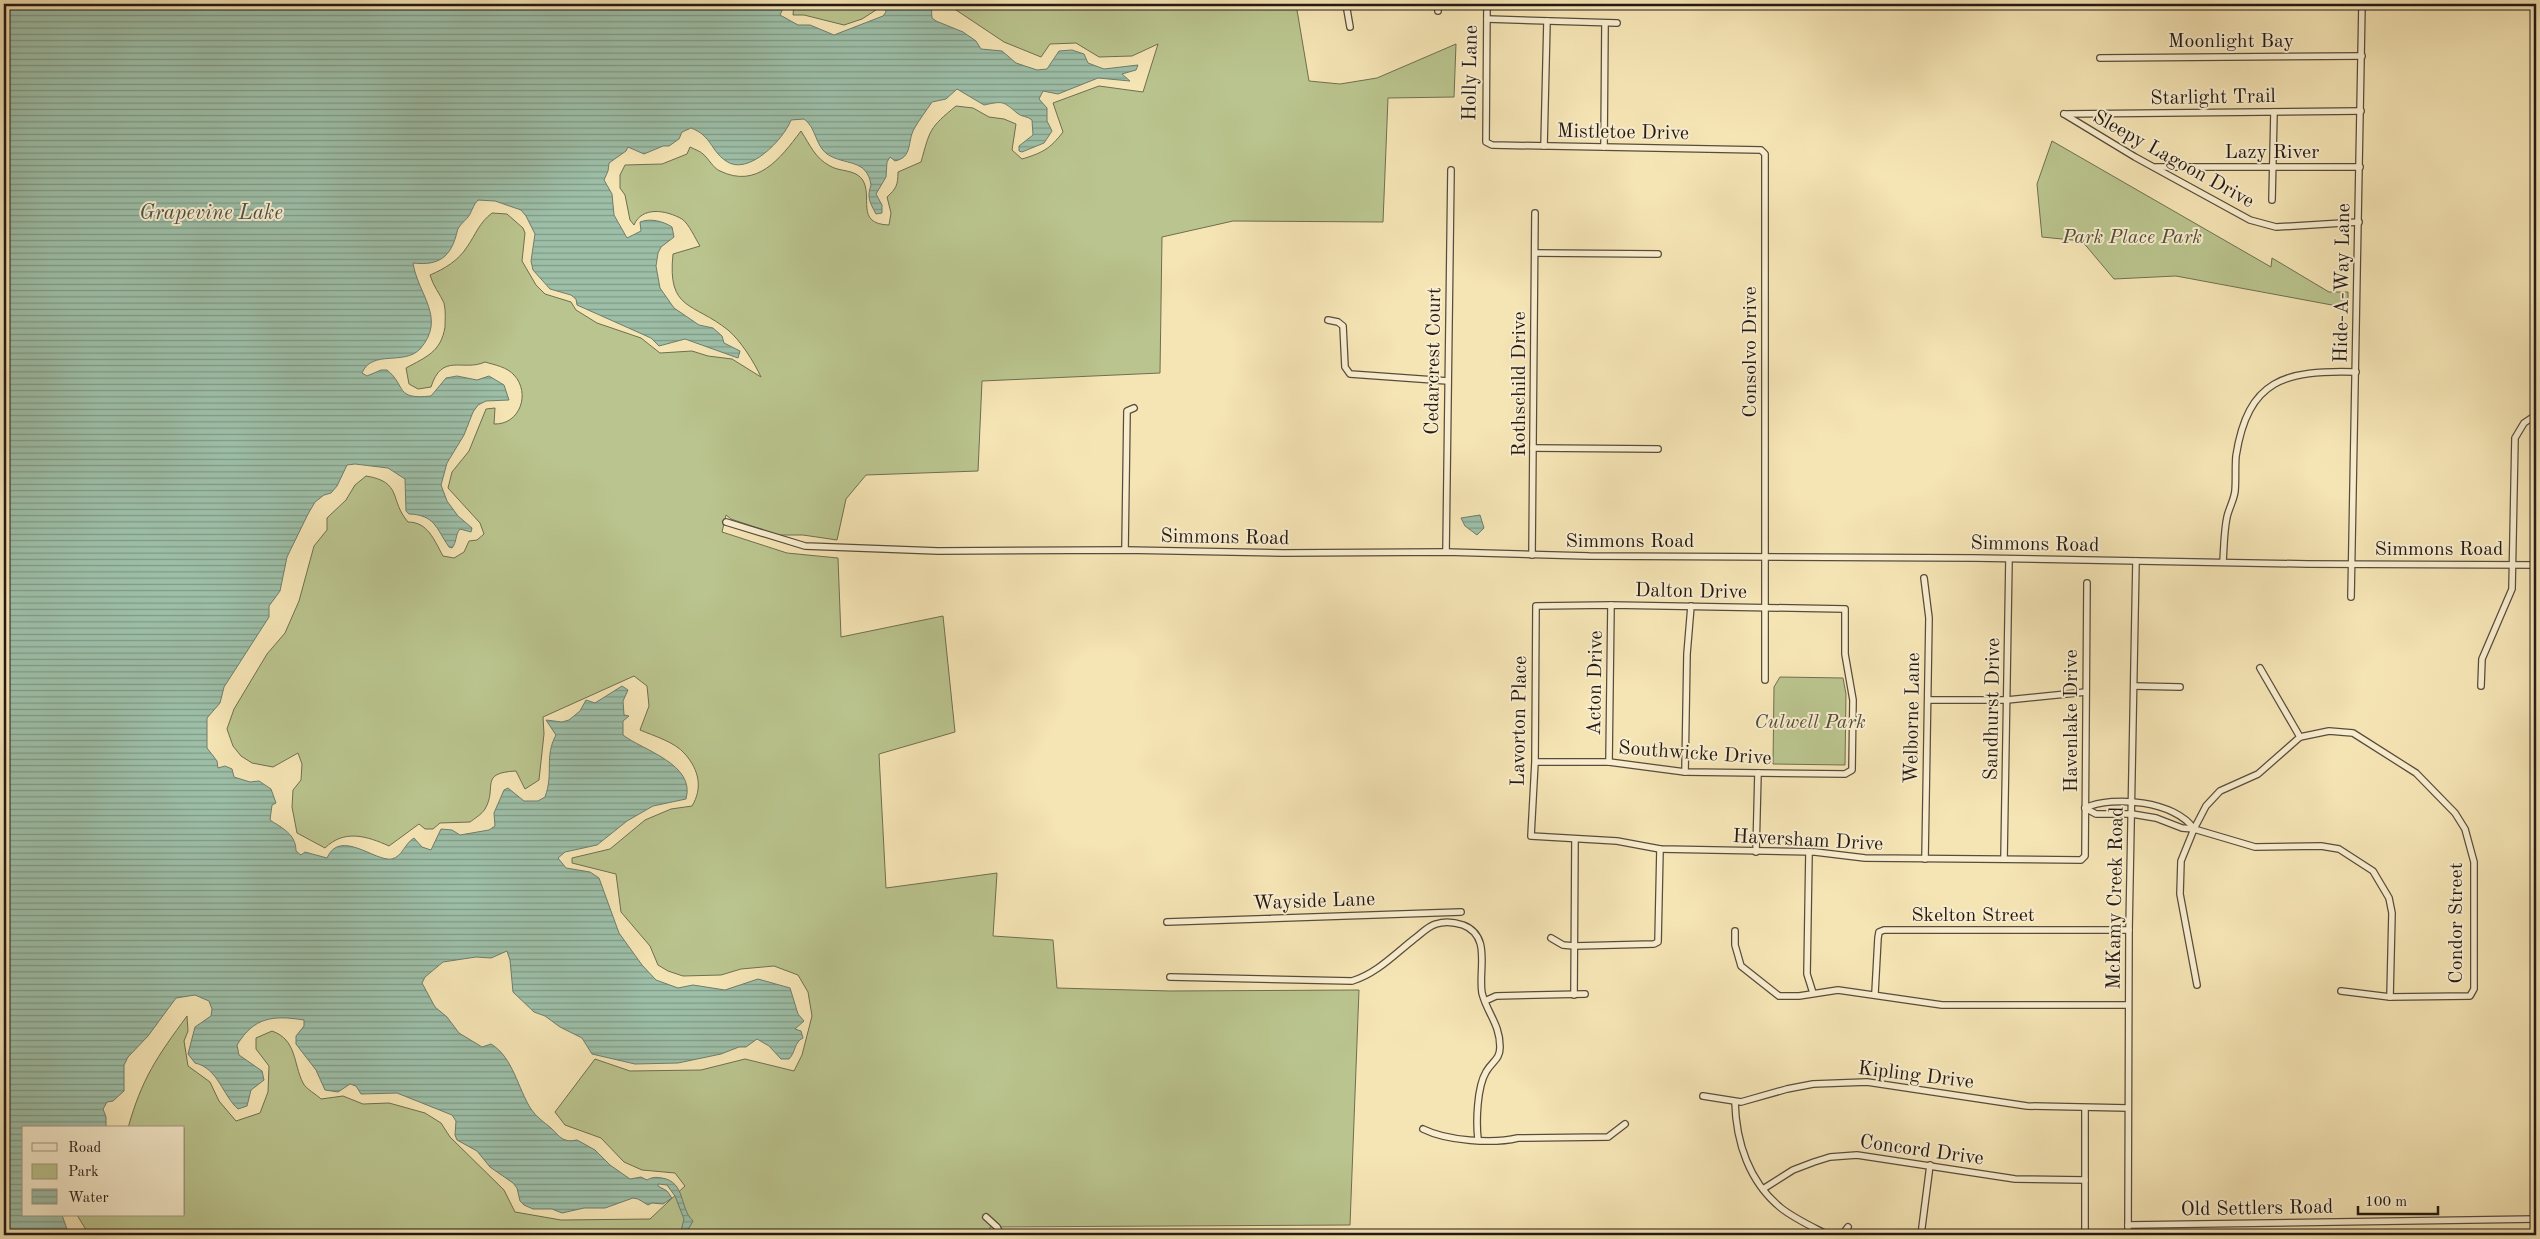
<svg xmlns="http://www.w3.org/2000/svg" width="2540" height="1239" font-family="'Old Standard TT',serif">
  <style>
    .green { fill: #bac48e; stroke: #6f6e51 }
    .water { fill: url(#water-rules); stroke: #6d7d6d }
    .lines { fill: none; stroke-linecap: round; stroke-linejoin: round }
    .minor-casing { stroke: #584c3c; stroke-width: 8 }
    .minor { stroke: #f8edce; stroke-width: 5.5 }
    .labels { text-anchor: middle; stroke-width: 4; stroke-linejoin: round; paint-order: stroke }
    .street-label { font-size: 20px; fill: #241914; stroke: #f8edce }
    .park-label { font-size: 20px; font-style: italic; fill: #514c39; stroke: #f8edce }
    .water-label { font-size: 21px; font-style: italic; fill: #4e5348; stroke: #f8edce }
  </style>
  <defs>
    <pattern id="water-rules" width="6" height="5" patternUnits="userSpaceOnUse" patternTransform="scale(1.25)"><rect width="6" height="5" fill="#9dbfa8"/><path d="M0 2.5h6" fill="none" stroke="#809a88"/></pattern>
  </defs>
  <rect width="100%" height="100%" fill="#f5e4b4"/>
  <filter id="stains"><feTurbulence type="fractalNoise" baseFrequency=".004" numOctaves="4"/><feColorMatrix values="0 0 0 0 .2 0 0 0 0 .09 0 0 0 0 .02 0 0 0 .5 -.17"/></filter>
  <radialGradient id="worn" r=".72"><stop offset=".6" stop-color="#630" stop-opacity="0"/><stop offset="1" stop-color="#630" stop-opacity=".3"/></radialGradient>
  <g class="green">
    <path d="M794,4H874L876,10L862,19L844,25L804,15H793Z"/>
    <path d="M947,4H1296L1309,81L1340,84L1377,78L1456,44L1454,97L1388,98L1383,222L1233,221L1162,237L1160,373L982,381L978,471L866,475L846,499L837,540L803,535H778L731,519L726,515L722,532L787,553L838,558L841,637L943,616L955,732L879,754L886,888L997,873L993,936L1053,940L1057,988L1170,991L1359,990L1350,1225L990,1227V1235H97L88,1233L77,1215H184V1128H128C142,1078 157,1057 187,1016L188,1031L184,1041L188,1066L210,1082L219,1101L236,1121L260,1113L268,1092L269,1066L256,1049V1038L272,1031C297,1040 293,1063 303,1083C306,1089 316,1094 321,1099L343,1096L363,1104L389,1103L425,1113L441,1123L450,1137L504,1190L515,1212L561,1220L650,1219L685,1186L675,1173L642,1170L624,1162L601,1138L565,1125L555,1112L595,1059L630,1071L701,1070L745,1059L794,1071L802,1055L812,1016L808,992L798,975L774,966L741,969L721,975L683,976L668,971L658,965L650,946L621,912L616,874L572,863V858L610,849L645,820L671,809L692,806C703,788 699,770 685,754C675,742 654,736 640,730L649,706L647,686L634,676L543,717L544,734L539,780L525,789L516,771C478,773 498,787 485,809C482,814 474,819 470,822L440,823L433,829H425L419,824L389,846C367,836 344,829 325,848L297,833L292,807L293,790L301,780L302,764L298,753L273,767L252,763L241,756L233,746L227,729L234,709L267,654L285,633L299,601L314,546L327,530V518L346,500L355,485L366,476C403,482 389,500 408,522C428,522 434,540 443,556L454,558L464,552L469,541L477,540L484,534L480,523L448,488L452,472L469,451L486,409L495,408L494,424C520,425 531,393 514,375C507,367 495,365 485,362C463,372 442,352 431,387L418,389L409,384L406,368C426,357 441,352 445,327C445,320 446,311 444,303C440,294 433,286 430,275C444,269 458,261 467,247C476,234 479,223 492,213L507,214L523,228L525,233L522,261L536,285L545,294L571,302L576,310L597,323L641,338L660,353L692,351L708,356L732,359L761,377C754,362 741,341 728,330C693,302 667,311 673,254L700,246C695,238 689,224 682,219C666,210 642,206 634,225L630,220L625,195L620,188V175L625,165L662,164L687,154L690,147C694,149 700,151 703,154C709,159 713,168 720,171C757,189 780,159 801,131C810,145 815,158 830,166C840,172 854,169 862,179C874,196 854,224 889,225L891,213L887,197C896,189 898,185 898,172L921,162C930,130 929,128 956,106L973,108L989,117L1004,119L1016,124L1012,150L1022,159C1042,153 1050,149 1063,132L1053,103L1099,86L1143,92L1158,44L1132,56L1099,57L1076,43L1050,44L1041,57L1004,42Z"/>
    <path d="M2052,141L2271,267L2272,258L2329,292H2348V308L2176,276L2114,279L2082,241L2042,237L2037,184Z"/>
    <path d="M1780,677L1843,678L1846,694L1845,765L1773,764L1774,687Z"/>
  </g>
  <g class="water">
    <path d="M4,4H785L780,15L798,25H810L834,35L883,16L886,12L885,4H931L932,18L936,21L963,32L976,41L981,49L1002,51L1016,63L1037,70L1047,69L1059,51L1072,50L1084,54L1088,63L1104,69L1138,65L1136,70L1122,74L1130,81L1098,78L1058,94L1043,91L1039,99L1047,108V121L1052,131L1044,143L1022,152L1019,151V146L1033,135L1032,120C1028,116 1021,117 1017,113C1003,101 1003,101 984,105L957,89L946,99L932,102C926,111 919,120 914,129C907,142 913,157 895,161L890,157L887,162L886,177L876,194L882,205V213L876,214C869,201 867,197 871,185C867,158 845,166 827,154C815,145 816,127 804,119L791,120C784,139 748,177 726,161C710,150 712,136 691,128L682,132L679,139L669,146H663L644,154L628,147L626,151L609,163L608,171L604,180L612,194L614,215L627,238L641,231L640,222C650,218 663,221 672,227L674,237L661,247L658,253L656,266L660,288L674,308L699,325L713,328L722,336L724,343L740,351L738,358L685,339L659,346L651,338L577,305L576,299L571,295L550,289L533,270L531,261L535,234L526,216L521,210L495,201L478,200C474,204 473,208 470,214C467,220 458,225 457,232C451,257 439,266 413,263C418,295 447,318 420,349C404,366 372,349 362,373L367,376L381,370H387C407,386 394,400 431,396L446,378L457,376L477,380L489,376L504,385L509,400L486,401L478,405L473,412L464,435L447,463L441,485L447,501L458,516L472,528L471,532L460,529C455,535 457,542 452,548L449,547C436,528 435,515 409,514L406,511L405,479L388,468L355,464L347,465L337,486L331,493L324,495L315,502L308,514L287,557L280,591L269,606V617L224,687L220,703L207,718V748L217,761L218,768L225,766L232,769L234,777L250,782L259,781L271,789L276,803L272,805L270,820C282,828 296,834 296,851L301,855L305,852L327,858C340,828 375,862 392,859C403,856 404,844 414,838L422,847L431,850L441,829L452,830L460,835L489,830L495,826L494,813L504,790L508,788L524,801H538L545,797C554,773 544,757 556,735L546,720L562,722L569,720L580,711L586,700L595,703L622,686L628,690L623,701L624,715L629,716L623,721V735C642,750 696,764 686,799L653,806L627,821L597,845L565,852L558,858L566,868L590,872L599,878L619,933L642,965L656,980L678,988L693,985L725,990L758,979L790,988L798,1014L804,1021L795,1029L801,1031L803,1038C794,1042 796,1052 789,1059H781L769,1046L757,1039L746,1047H739L721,1054L678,1063L635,1064L592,1054L582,1038L560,1027L545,1016L534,1012L513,992L510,960L507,951L491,958L476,957L443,962L425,977L422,983L435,1007L447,1017L459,1033L482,1047L491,1044C513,1057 518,1089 531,1109C536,1117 544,1122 551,1128C560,1137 563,1143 577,1140L595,1150L610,1165L630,1179L641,1177L647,1180C652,1177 656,1177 662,1178C686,1182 679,1208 693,1221L685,1235H680L684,1219L675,1196L667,1185L658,1184V1186L667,1191L672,1198L663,1204L652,1203L648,1205L638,1199L633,1198L605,1208H584L562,1213L552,1209H533L524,1205L520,1201L517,1188L513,1183L490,1167L477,1151L457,1140L455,1135L456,1121L452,1115L397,1093L361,1094L356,1086L350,1084L338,1092L325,1090L316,1070L296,1044V1036L304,1026V1020C273,1015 254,1017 237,1045L239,1055L262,1071L264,1080L251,1090L247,1106L238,1109C223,1096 218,1068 195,1063L188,1054L195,1027L211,1016L212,1009L209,1001L195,995L176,998L148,1036L128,1057L124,1065V1091L113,1101L107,1102L103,1109L106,1117V1128H24V1215H62L69,1235H4Z"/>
    <path d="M1480,515L1484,528L1477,535L1465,526L1461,518Z"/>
  </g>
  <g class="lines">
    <g class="minor-casing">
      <g id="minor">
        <path d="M1346,4L1350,27"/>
        <path d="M1438,4V11"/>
        <path d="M1487,4L1486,142L1492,145L1761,150L1765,154V680"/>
        <path d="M1487,19L1617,23"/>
        <path d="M2100,58L2362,56"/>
        <path d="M2064,114L2135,157L2250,220L2276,227L2359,222"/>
        <path d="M2064,114L2361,111"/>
        <path d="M1544,146L1547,21"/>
        <path d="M1604,147L1605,23"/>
        <path d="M2156,167H2360"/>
        <path d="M2272,200L2274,112"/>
        <path d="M1535,253L1658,254"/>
        <path d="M1328,320L1338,322L1343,326L1345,367L1350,374L1448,381"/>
        <path d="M1533,448L1658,449"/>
        <path d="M726,522L805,546L938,551L1125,550L1283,553L1446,552L1589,556L1975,558L2308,564L2536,565"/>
        <path d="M1125,550L1127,411L1134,408"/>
        <path d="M1446,552L1451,170"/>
        <path d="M1532,555L1535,213"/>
        <path d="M2223,562C2224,547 2224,531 2227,517C2229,508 2234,500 2235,491C2236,480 2235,468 2236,456C2248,379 2285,370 2356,372"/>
        <path d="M1924,578L1929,618L1925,859"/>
        <path d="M2351,597L2362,4"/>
        <path d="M2260,668L2300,737"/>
        <path d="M2134,686L2180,687"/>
        <path d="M2481,686L2482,659L2512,589L2515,438L2524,423L2536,415"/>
        <path d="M1928,700H2007L2086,692"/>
        <path d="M1535,762H1609L1685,772L1845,774L1852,770L1853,700L1845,654V609L1611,605L1536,606L1535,762L1531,836L1617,841L1660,849L1815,852L1865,858L2081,860L2085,856L2087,583"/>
        <path d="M1609,762L1611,605"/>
        <path d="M1685,772L1687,654L1691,606"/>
        <path d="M2085,808L2096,814H2132L2156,818L2182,828L2194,829L2255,847L2321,846L2339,849L2373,871L2389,898L2392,913L2390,997"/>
        <path d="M2085,808C2114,795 2175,801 2194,829"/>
        <path d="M1756,852L1758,773"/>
        <path d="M1809,852L1807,974L1813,993"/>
        <path d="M2004,859L2009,559"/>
        <path d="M1167,922L1461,912"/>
        <path d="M1735,931V945L1741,966L1779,996H1799L1838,990L1942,1005H2128"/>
        <path d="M1551,938L1563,945L1574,946L1654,944L1658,942L1660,849"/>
        <path d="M1170,977L1352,981C1376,974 1395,954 1414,939C1421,934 1428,926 1436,924C1445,921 1454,922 1463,925C1492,936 1478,970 1482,993C1487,1013 1500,1024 1500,1047C1500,1060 1492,1061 1486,1072C1477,1087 1476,1122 1478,1139"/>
        <path d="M2197,985L2180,894L2181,861L2194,829L2206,806L2220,791L2258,774L2300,737L2329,731L2353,733L2416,773L2455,813L2465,829L2474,862V989L2470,996L2390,997L2341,991"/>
        <path d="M1875,993L1878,938L1879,932L1884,930H2129"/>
        <path d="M1574,995L1575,839"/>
        <path d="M1485,1001L1496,996L1585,994"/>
        <path d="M1703,1096L1741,1102L1787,1089L1813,1084L1867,1082L2027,1106L2128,1108"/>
        <path d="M1735,1102C1736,1142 1749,1182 1781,1208C1795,1219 1813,1227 1828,1235"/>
        <path d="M1423,1129C1447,1141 1493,1144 1518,1138L1608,1137L1625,1124"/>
        <path d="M1763,1189L1793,1170L1814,1162L1830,1157L1857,1155L2015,1179L2085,1180"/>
        <path d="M986,1217L997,1227L1001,1235"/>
        <path d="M2128,1225L2536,1219"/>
        <path d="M1842,1235L1848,1227"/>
        <path d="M1921,1235L1930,1165"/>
        <path d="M2085,1235V1108"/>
        <path d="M2128,1235L2129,930L2136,561"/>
      </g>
    </g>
    <use href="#minor" class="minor"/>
  </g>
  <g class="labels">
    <g class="street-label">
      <text x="2231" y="47">Moonlight Bay</text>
      <text transform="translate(1469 73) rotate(-89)" y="7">Holly Lane</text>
      <text transform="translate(2213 96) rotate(-1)" y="7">Starlight Trail</text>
      <text transform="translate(1623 131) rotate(1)" y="7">Mistletoe Drive</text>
      <text x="2272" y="158">Lazy River</text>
      <text transform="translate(2174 158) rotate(29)" y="7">Sleepy Lagoon Drive</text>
      <text transform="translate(2341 283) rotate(-89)" y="7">Hide-A-Way Lane</text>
      <text transform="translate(1749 352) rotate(-90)" y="7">Consolvo Drive</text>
      <text transform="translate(1432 361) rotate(-89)" y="7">Cedarcrest Court</text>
      <text transform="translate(1518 384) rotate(-90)" y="7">Rothschild Drive</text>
      <text transform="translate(1225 536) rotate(1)" y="7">Simmons Road</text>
      <text x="1630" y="547">Simmons Road</text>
      <text transform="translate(2035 543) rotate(1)" y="7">Simmons Road</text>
      <text x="2439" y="555">Simmons Road</text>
      <text transform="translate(1691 590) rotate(1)" y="7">Dalton Drive</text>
      <text transform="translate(1594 683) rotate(-89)" y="7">Acton Drive</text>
      <text transform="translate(1991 709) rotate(-89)" y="7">Sandhurst Drive</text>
      <text transform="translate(1911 718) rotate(-89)" y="7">Welborne Lane</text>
      <text transform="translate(1518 721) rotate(-89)" y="7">Lavorton Place</text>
      <text transform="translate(2070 721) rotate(-90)" y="7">Havenlake Drive</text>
      <text transform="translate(1695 752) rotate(4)" y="7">Southwicke Drive</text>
      <text transform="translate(1808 839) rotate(3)" y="7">Haversham Drive</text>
      <text transform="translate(2114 898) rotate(-89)" y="7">McKamy Creek Road</text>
      <text transform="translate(1314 900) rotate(-2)" y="7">Wayside Lane</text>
      <text x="1973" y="921">Skelton Street</text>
      <text transform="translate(2455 923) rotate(-90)" y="7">Condor Street</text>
      <text transform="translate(1916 1074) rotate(7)" y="7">Kipling Drive</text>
      <text transform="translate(1922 1149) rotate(8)" y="7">Concord Drive</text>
      <text transform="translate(2257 1207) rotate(-1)" y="7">Old Settlers Road</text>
    </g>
    <g class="park-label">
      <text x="2132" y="243">Park Place Park</text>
      <text x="1810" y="728">Culwell Park</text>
    </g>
    <g class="water-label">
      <text x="211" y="219">Grapevine Lake</text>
    </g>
  </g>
  <rect width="2540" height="1239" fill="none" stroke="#f5e4b4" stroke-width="20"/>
  <rect x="5" y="5" width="2530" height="1229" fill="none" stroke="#241914" stroke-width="2.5"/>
  <rect x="10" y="10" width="2520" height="1219" fill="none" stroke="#241914"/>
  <rect x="22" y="1126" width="162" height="90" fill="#f8edce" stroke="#a39884"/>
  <rect x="32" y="1143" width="25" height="8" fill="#f8edce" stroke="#a39884"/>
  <text x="68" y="1152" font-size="15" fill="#241914">Road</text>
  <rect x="32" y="1164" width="25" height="15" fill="#bac48e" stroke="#a39884"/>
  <text x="68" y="1176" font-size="15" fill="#241914">Park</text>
  <rect x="32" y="1189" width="25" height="15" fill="url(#water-rules)" stroke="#a39884"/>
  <text x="68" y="1202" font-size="15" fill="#241914">Water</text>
  <path d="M2358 1206v8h80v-8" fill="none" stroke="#241914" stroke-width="2.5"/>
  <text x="2365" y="1206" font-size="15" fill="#241914" stroke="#f8edce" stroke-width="4" paint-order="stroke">100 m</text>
  <rect width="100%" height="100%" filter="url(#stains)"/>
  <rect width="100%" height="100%" fill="url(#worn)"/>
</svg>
